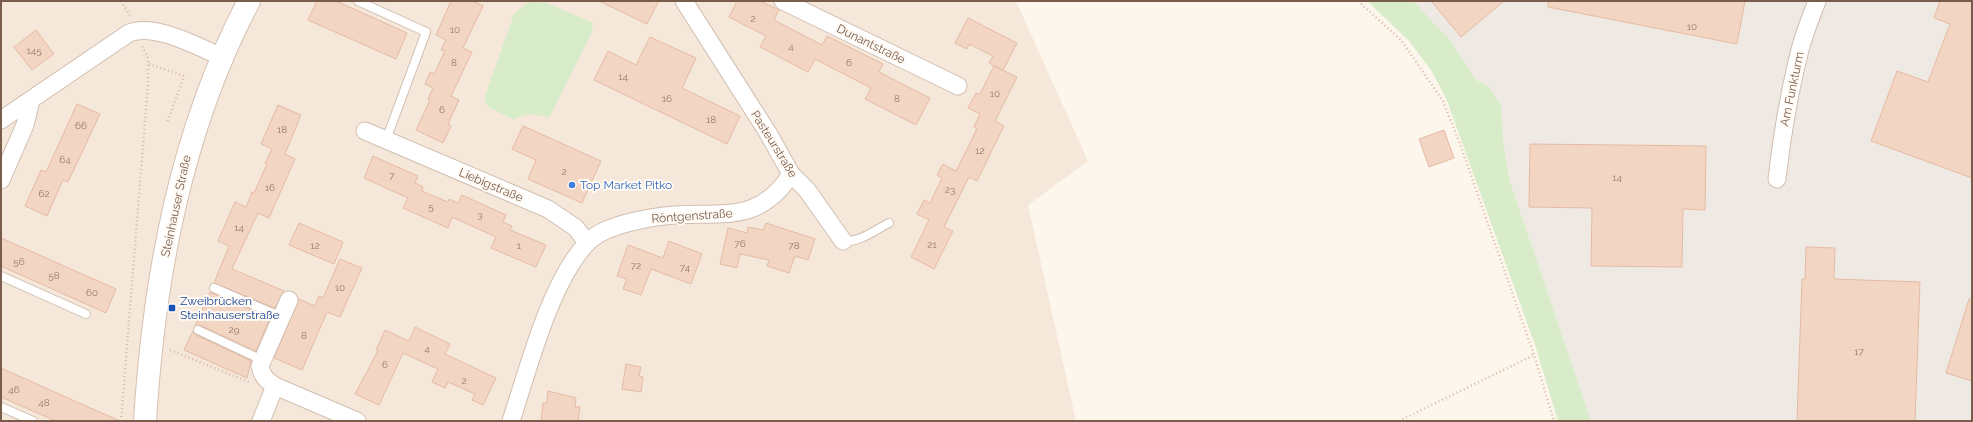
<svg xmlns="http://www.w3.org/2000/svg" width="1973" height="422" font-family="Raleway,sans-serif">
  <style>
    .residential { fill: #f5e8da }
    .industrial { fill: #efe9e4 }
    .green { fill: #d8ecc9 }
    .building { fill: #f3d5c3; stroke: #e6bba3 }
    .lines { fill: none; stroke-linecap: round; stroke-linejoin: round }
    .lane-casing { stroke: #d1beb0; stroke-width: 10 }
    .street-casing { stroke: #d1beb0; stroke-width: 19 }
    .secondary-casing { stroke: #d6c0b0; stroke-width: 24 }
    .path { stroke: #d9b8a5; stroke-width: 2.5; stroke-dasharray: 1 3; stroke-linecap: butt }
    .lane { stroke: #fff; stroke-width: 8 }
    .street { stroke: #fff; stroke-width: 17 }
    .secondary { stroke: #fff; stroke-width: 22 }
    .shop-dot { fill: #3f7fe0; stroke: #fffaf3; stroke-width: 1.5 }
    .transit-dot { fill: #1a4fb4; stroke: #fffaf3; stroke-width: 1.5 }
    .labels { text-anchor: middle; stroke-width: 4; stroke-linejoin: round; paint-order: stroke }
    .number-label { font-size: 10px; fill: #987a6a }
    .street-label { font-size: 12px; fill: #7a5c4d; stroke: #fffaf3 }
    .shop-label { font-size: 12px; fill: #366cbe; stroke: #fffaf3; text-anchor: start }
    .transit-label { font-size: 12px; fill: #164399; stroke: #fffaf3; text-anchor: start }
  </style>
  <rect width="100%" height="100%" fill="#fdf6ec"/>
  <path class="residential" d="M1,1H1016L1088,161L1028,205L1076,421H1Z"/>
  <path class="industrial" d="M1413,1H1972V421H1591L1509,178L1503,139L1501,105L1488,86L1476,80L1451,41Z"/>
  <g class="green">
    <path d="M1367,1H1413L1451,41L1476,80L1488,86L1501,105L1503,139L1509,178L1591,421H1558L1535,345L1446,98L1431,70L1409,41Z"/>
    <path d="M528,2L547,3L593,23L592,32L549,118C536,114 525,112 514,120L488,107L484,99L514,14Z"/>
  </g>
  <g class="building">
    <path d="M317,1H336L407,33L396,59L308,20Z"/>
    <path d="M451,1H473L483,6L463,48L472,52L451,96L459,100L448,124L451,126L443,143L416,130L430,100L428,99L433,88L425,84L430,72L434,74L445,51L441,50L446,40L436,35Z"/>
    <path d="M599,1H659L647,24Z"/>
    <path d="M737,1H760L779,10L774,20L822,45L827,36L883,64L879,72L930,98L916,125L865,99L871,88L815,59L808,72L760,47L766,36L729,17Z"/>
    <path d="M1431,1H1504L1461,37Z"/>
    <path d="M1548,1H1745L1737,44L1548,7Z"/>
    <path d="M1940,1H1972V178L1871,141L1897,71L1928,82L1950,24L1934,18Z"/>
    <path d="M968,18L1017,43L1003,70L989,63L993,56L969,44L967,49L955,43Z"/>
    <path d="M36,30L54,54L32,70L14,47Z"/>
    <path d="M650,37L696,58L682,88L740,116L727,144L594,80L608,51L636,65Z"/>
    <path d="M994,66L1017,77L995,121L1004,126L977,181L969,177L944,227L953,231L934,269L911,257L929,220L917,214L924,200L930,203L942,178L937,175L943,164L956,171L977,129L974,127L980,114L968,108L976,93L980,94Z"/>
    <path d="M77,104L100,114L68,182L63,180L47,216L25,206L41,170L46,172Z"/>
    <path d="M278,105L301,115L285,154L295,159L269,218L258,213L232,269L284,291L275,308L214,283L229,246L218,241L235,202L246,207L252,192L254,193L267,164L265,163L272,149L261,144Z"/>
    <path d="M523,126L601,161L582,203L528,179L536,160L512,149Z"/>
    <path d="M1444,130L1454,158L1429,167L1419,139Z"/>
    <path d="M1530,144L1706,146L1705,210L1683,209L1682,267L1591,266L1592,208L1529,207Z"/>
    <path d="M373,156L418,176L415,183L423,187L422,191L448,202L449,199L458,203L462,195L506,215L503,222L512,226L510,230L546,245L536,267L491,248L496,237L461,221L452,217L448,228L403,208L408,198L364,178Z"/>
    <path d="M299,223L343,242L334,264L289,245Z"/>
    <path d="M766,223L815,239L808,260L795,256L789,273L767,266L769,260L740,254L737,268L720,264L728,228L747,233L748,227L763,230Z"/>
    <path d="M1,238L116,289L106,313L1,266Z"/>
    <path d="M669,241L702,254L691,284L651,269L641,295L623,289L627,279L617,276L628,245L663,258Z"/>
    <path d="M1806,247L1835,248L1834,279L1920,282L1915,421H1797L1802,279H1805Z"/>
    <path d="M340,259L362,268L340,317L327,312L302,370L274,358L299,299L315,306L319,296L323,298Z"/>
    <path d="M210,292L270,318L256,351L200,325L195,326Z"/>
    <path d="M1969,299H1972V381L1946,373Z"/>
    <path d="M415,327L450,344L445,354L496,378L483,405L472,400L475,394L448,382L445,388L432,382L438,369L403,353L379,405L355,394L378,351L376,350L385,330L409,341Z"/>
    <path d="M193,331L196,335L251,361L247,378L184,350Z"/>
    <path d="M626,364L641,367L639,376L643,377L641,392L622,389Z"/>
    <path d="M1,368L68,398L120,421H56L19,405L1,397Z"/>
    <path d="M548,391L576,398L575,407H580L578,421H541L543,403H547Z"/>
  </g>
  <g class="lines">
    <g class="lane-casing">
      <g id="lane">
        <path d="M358,1L426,32L386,140"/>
        <path d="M843,241C859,243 875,230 889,223"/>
        <path d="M1,276L86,314"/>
        <path d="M214,288L282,317"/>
        <path d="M198,330L262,360"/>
        <path d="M1,407L33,421"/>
      </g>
    </g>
    <g class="street-casing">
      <g id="street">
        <path d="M684,1L768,133L791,174L807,190L843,241"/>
        <path d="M783,1L958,86"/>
        <path d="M1,120L129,33C155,23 196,46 222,57"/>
        <path d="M365,131L548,209L576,228L587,243"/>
        <path d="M1777,179C1782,136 1789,93 1800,50C1804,34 1811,17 1817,1"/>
        <path d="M1,180L25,125L31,100"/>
        <path d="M289,300L260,366C262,376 266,380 275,386L357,421"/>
        <path d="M261,421L275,386"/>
        <path d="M511,421C528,370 550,282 587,243C597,232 613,227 627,223C643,219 659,216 675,215C724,212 760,223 791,174"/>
      </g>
    </g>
    <g class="secondary-casing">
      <path id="secondary" d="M145,421C154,277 181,130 249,1"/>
    </g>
    <g class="path">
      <path d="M121,1L131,17"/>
      <path d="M1358,1L1401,40L1443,101L1460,144L1534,355L1554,421"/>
      <path d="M149,64L184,76L167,123"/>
      <path d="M170,350L249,382"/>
      <path d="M121,421L148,83V58L142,46"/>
      <path d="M1399,421L1534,355"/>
    </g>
    <use href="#lane" class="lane"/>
    <use href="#street" class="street"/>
    <use href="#secondary" class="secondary"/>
  </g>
  <circle class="shop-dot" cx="572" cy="185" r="4"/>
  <rect class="transit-dot" x="168" y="304" width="8" height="8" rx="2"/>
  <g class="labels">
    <g class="number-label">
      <text x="753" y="22">2</text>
      <text x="1692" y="30">10</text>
      <text x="455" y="33">10</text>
      <text x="791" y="50">4</text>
      <text x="34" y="54">145</text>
      <text x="454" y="66">8</text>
      <text x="849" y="66">6</text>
      <text x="623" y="80">14</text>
      <text x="995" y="97">10</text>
      <text x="667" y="102">16</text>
      <text x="897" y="102">8</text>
      <text x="442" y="113">6</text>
      <text x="711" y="123">18</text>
      <text x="81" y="129">66</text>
      <text x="282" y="133">18</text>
      <text x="980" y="154">12</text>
      <text x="65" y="163">64</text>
      <text x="564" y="175">2</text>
      <text x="392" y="179">7</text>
      <text x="1617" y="181">14</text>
      <text x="270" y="191">16</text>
      <text x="950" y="193">23</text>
      <text x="44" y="197">62</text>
      <text x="431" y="210">5</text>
      <text x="480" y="218">3</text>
      <text x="239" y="231">14</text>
      <text x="740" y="247">76</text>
      <text x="932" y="248">21</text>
      <text x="315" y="249">12</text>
      <text x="519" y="249">1</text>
      <text x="794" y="249">78</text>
      <text x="19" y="265">56</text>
      <text x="636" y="269">72</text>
      <text x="685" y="271">74</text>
      <text x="54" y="279">58</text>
      <text x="340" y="291">10</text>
      <text x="92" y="296">60</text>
      <text x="234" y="333">29</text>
      <text x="304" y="339">8</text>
      <text x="427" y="352">4</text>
      <text x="1859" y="355">17</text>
      <text x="385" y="368">6</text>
      <text x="464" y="384">2</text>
      <text x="14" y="393">46</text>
      <text x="44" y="406">48</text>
    </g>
    <g class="street-label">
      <text transform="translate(871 44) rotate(26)" y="4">Dunantstraße</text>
      <text transform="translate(1792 89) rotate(-78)" y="4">Am Funkturm</text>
      <text transform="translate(774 144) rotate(58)" y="4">Pasteurstraße</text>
      <text transform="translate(491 185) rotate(23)" y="4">Liebigstraße</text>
      <text transform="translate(176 206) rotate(-78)" y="4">Steinhauser Straße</text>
      <text transform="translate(692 216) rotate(-4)" y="4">Röntgenstraße</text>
    </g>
    <g class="shop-label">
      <text x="580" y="189">Top Market Pitko</text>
    </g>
    <g class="transit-label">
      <text x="180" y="305">Zweibrücken<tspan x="180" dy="14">Steinhauserstraße</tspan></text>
    </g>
  </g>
  <rect width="1973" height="422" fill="none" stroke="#7a5c4d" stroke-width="4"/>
</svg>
